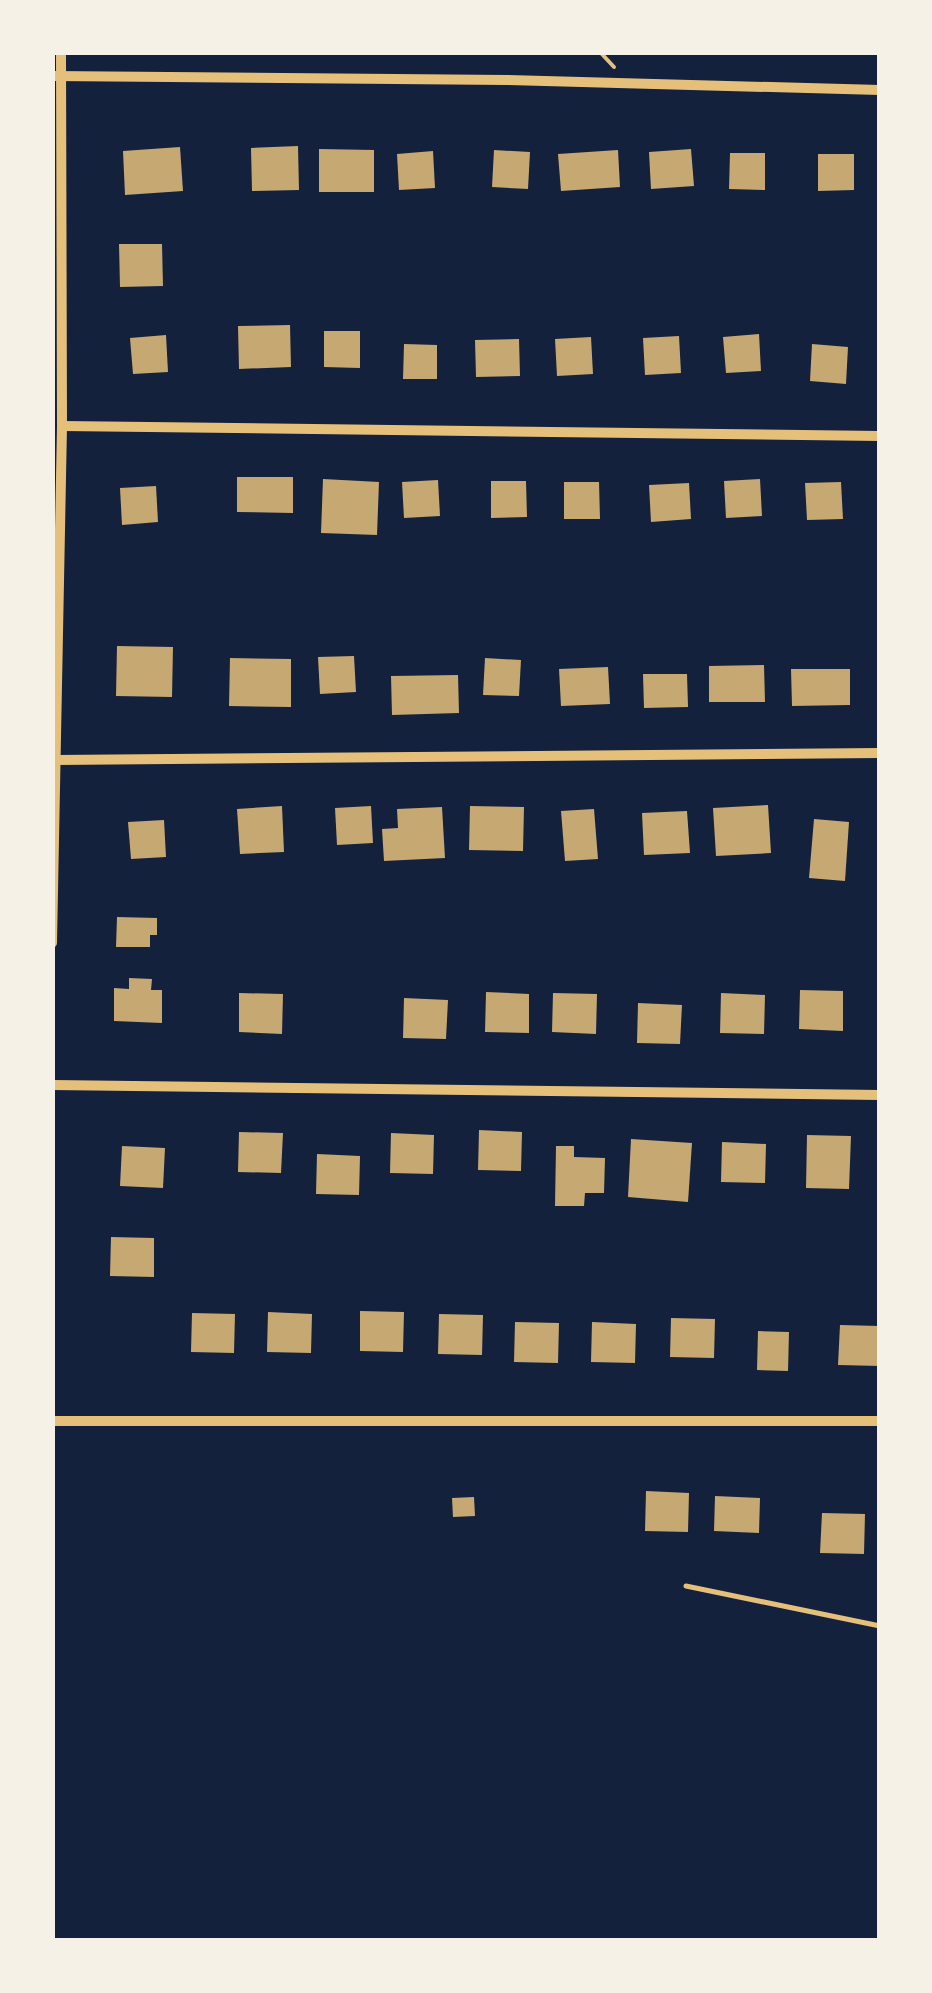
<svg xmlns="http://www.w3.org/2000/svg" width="932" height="1993" font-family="Ubuntu,sans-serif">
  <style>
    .building { fill: #c6a872 }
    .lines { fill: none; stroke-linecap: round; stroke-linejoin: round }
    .path { stroke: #e5c07b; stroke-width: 4 }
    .service { stroke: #e5c07b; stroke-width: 5 }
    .minor { stroke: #e5c07b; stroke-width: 10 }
  </style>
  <rect width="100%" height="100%" fill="#14213d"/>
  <g class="building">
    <path d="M298,146L299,190L252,191L251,148Z"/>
    <path d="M180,147L183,191L125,195L123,151Z"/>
    <path d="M319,149L374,150V192H319Z"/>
    <path d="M691,149L694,186L651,189L649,152Z"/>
    <path d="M494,150L530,152L528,189L492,187Z"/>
    <path d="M618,150L620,187L561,191L558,154Z"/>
    <path d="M433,151L435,188L399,190L397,154Z"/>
    <path d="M730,153H765V190L729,189Z"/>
    <path d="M818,154H854V190L818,191Z"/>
    <path d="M119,244H162L163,286L120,287Z"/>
    <path d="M290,325L291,367L239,369L238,326Z"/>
    <path d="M324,331H360V368L324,367Z"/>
    <path d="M759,334L761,371L726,373L723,337Z"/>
    <path d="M166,335L168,372L133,374L130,338Z"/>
    <path d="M679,336L681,373L645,375L643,338Z"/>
    <path d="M591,337L593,374L557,376L555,339Z"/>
    <path d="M519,339L520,376L476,377L475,340Z"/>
    <path d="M404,344L437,345V379H403Z"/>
    <path d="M812,344L848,347L846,384L810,381Z"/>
    <path d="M237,477H293V513L237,512Z"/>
    <path d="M323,479L379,482L377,535L321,533Z"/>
    <path d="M760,479L762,516L726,518L724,481Z"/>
    <path d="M438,480L440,516L404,518L402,482Z"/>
    <path d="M491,481H526L527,517L491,518Z"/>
    <path d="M564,482H599L600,519H564Z"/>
    <path d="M841,482L843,519L807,520L805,483Z"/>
    <path d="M689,483L691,519L651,522L649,485Z"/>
    <path d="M156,486L158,522L122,525L120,488Z"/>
    <path d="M117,646L173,647L172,697L116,696Z"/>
    <path d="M354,656L356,692L320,694L318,657Z"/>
    <path d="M230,658L291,659V707L229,706Z"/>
    <path d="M485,658L521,660L519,696L483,695Z"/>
    <path d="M764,665L765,702H709V666Z"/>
    <path d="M608,667L610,704L561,706L559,669Z"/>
    <path d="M791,669H850V705L792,706Z"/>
    <path d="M643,674H687L688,707L644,708Z"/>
    <path d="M458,675L459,713L392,715L391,676Z"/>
    <path d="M768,805L771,853L716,856L713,808Z"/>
    <path d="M282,806L284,852L240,854L237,809Z"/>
    <path d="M371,806L373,843L337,845L335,808Z"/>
    <path d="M470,806L524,807L523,851L469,850Z"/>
    <path d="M442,807L445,858L384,861L382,829L398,828L397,809Z"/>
    <path d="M594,809L598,859L565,861L561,811Z"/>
    <path d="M687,811L690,853L644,855L642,813Z"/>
    <path d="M814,819L849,822L845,881L809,878Z"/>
    <path d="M164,820L166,857L131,859L128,822Z"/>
    <path d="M117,917L157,918V935H150V947H116Z"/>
    <path d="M129,978L152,979L151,990H162V1023L114,1021V988L129,989Z"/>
    <path d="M800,990L843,991V1031L799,1029Z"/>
    <path d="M486,992L529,994V1033L485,1032Z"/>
    <path d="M239,993L283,994L282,1034L239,1032Z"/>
    <path d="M553,993L597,994L596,1034L552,1032Z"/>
    <path d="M721,993L765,995L764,1034L720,1033Z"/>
    <path d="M404,998L448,1000L446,1039L403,1038Z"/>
    <path d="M638,1003L682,1005L680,1044L637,1043Z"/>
    <path d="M479,1130L522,1132L521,1171L478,1170Z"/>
    <path d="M239,1132L283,1133L281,1173L238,1172Z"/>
    <path d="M391,1133L434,1135L433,1174L390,1173Z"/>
    <path d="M807,1135L851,1136L849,1189L806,1188Z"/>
    <path d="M631,1139L692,1143L688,1202L628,1197Z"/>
    <path d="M722,1142L766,1144L765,1183L721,1182Z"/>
    <path d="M122,1146L165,1148L163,1188L120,1186Z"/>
    <path d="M556,1146H574V1157L605,1158L604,1193H585L584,1206H555Z"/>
    <path d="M317,1154L360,1156L359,1195L316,1194Z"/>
    <path d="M111,1237L154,1238V1277L110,1276Z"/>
    <path d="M360,1311L404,1312L403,1352L360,1351Z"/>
    <path d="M268,1312L312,1314L311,1353L267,1352Z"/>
    <path d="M192,1313L235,1314L234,1353L191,1352Z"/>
    <path d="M439,1314L483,1315L482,1355L438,1354Z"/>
    <path d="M671,1318L715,1319L714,1358L670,1357Z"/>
    <path d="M515,1322L559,1323L558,1363L514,1362Z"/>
    <path d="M592,1322L636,1324L635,1363L591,1362Z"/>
    <path d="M840,1325L880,1326V1366L838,1365Z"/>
    <path d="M758,1331L789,1332L788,1371L757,1370Z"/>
    <path d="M646,1491L689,1493L688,1532L645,1531Z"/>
    <path d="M715,1496L760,1498L759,1533L714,1531Z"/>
    <path d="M474,1497L475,1516L453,1517L452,1498Z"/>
    <path d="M822,1513L865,1514L864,1554L820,1553Z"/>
  </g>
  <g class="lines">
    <path class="path" d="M600,52L614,67"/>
    <path class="service" d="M686,1586L880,1626"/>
    <g class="minor">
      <path d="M52,76L507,80L880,90"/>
      <path d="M62,426L880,436"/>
      <path d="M56,760L880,753"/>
      <path d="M52,943L62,426L61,52"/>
      <path d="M52,1085L880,1095"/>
      <path d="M52,1421H880"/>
    </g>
  </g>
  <rect width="932" height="1993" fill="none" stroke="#f6f1e7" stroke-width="110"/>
</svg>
